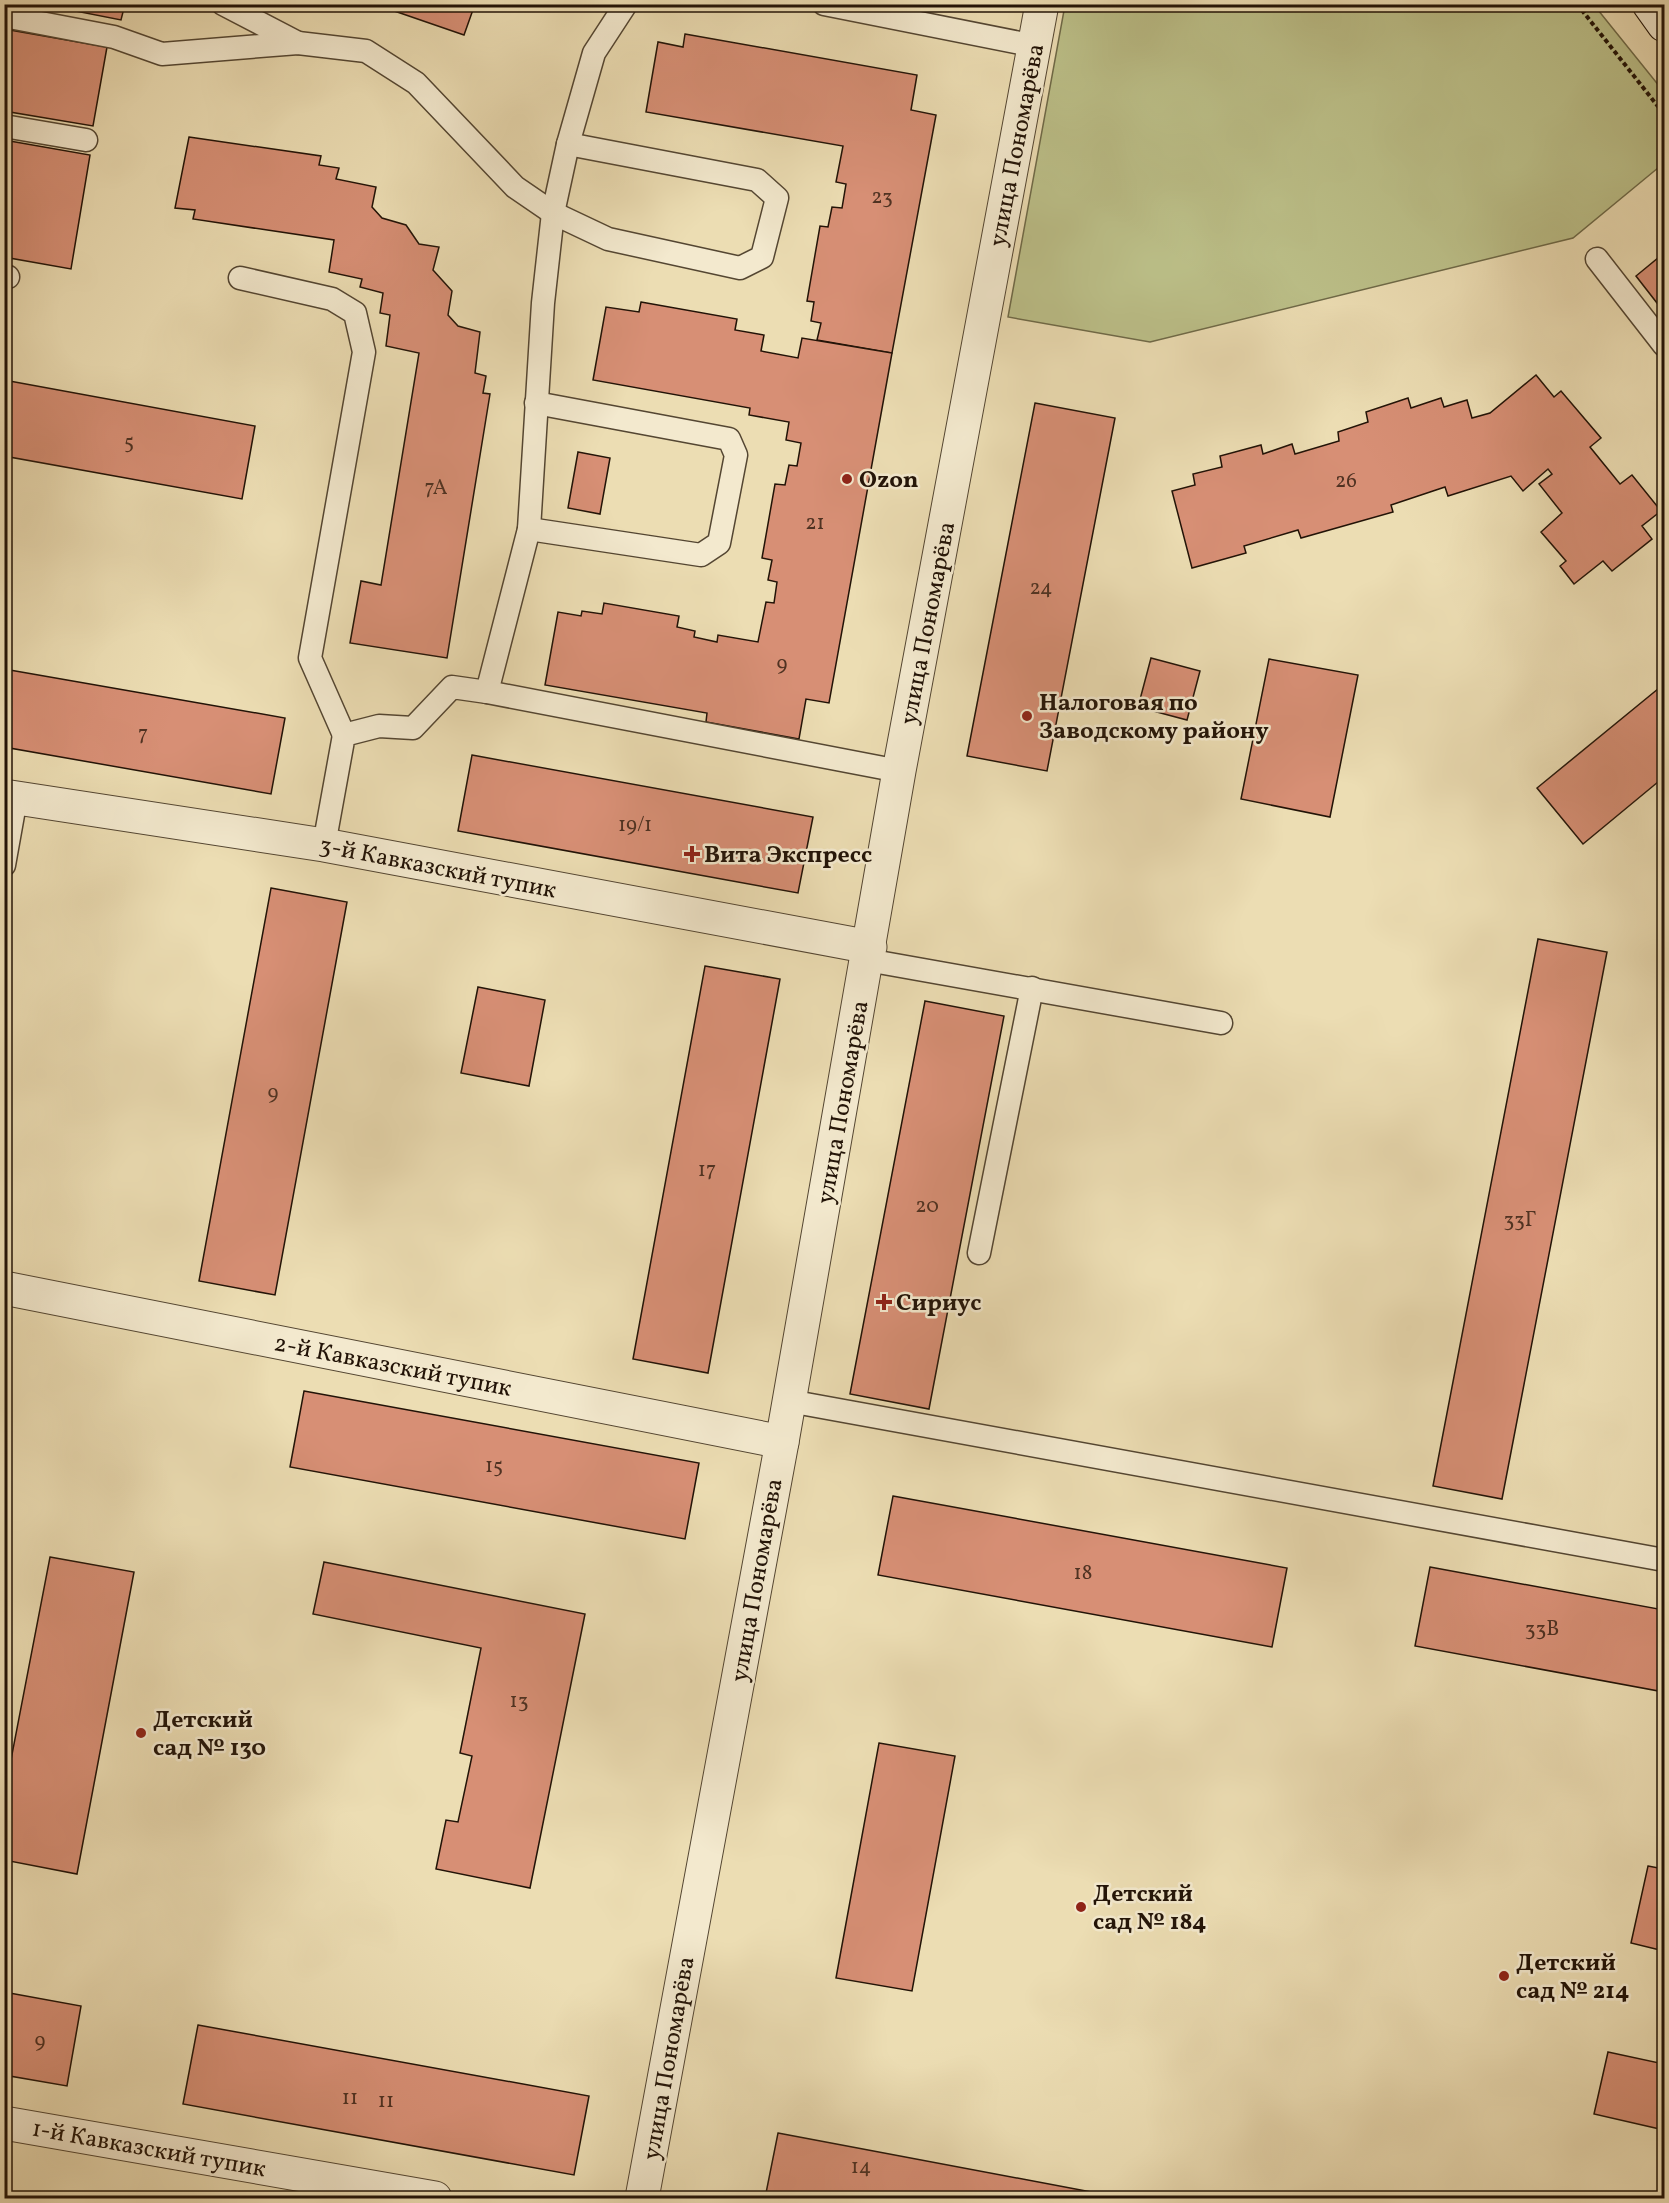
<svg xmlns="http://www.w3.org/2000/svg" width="1669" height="2203" font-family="Vollkorn,serif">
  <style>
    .green { fill: #bcc089; stroke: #6f6a48; stroke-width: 1.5 }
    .building { fill: #d78f75; stroke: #221307; stroke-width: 1.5 }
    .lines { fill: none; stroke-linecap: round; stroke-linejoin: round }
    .lane-casing { stroke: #544632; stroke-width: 25 }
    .street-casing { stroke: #544632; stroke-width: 35 }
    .secondary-casing { stroke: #221307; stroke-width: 35 }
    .path { stroke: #221307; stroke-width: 4; stroke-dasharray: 4.5 3; stroke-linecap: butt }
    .lane { stroke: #f3e9ce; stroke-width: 22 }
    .street { stroke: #f3e9ce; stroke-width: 33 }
    .secondary { stroke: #f3e9ce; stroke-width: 33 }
    .poi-dot { fill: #8f2418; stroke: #f3e9ce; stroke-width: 2 }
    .labels { text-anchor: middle; stroke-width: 5; stroke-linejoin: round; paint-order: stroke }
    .number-label { font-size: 21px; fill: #4f3222 }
    .street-label { font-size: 24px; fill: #221307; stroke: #f3e9ce }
    .poi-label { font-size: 24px; font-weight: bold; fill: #221307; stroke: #f3e9ce; text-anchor: start }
  </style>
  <rect width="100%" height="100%" fill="#ecddb3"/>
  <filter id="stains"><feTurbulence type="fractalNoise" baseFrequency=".00333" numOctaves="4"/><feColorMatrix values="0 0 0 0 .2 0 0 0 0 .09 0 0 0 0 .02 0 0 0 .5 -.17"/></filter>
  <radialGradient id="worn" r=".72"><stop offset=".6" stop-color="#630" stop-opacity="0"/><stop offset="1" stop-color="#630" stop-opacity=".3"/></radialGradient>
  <path class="green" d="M1065,5H1594L1664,92V163L1573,238L1150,342L1008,317Z"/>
  <g class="building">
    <path d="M40,4H125L121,20Z"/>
    <path d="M374,4H475L464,35Z"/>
    <path d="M4,29L107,47L93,126L4,111Z"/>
    <path d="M685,34L917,75L911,110L936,115L892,353L817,340L821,323L811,321L814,302L807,301L820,226L828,227L832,207L842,208L846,184L836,182L843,146L646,112L658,42L683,47Z"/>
    <path d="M189,137L321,156L319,165L339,168L336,179L376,187L372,207L382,218L406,225L419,244L439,247L433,270L452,291L448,315L458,326L480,332L475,373L486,376L483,393L490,394L447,658L350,643L361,581L381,585L419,353L386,346L390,315L380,313L383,293L360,287L362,279L329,272L334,240L193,219L195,210L175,208Z"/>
    <path d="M4,140L90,155L71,269L4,257Z"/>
    <path d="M1664,253V312L1636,276Z"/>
    <path d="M641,302L737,319L735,330L764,335L761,351L798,358L802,338L892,353L829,703L806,699L799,739L706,722L707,713L545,685L558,612L581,616L582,611L602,614L604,603L679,616L677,627L695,631L694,637L717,642L718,635L758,642L766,602L774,603L777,582L768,580L772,560L762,558L775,484L785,485L789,465L797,466L801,443L786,440L789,422L749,415L750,408L593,380L606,307L639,312Z"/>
    <path d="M1536,375L1554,397L1561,391L1601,438L1590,447L1620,484L1632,475L1661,511L1642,526L1652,539L1612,571L1603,561L1574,584L1560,566L1566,561L1541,532L1562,513L1539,484L1552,474L1548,469L1523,491L1511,476L1448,496L1445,487L1391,505L1393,512L1301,538L1298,530L1244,546L1246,553L1192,568L1172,491L1195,485L1193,474L1222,467L1220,456L1261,445L1263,454L1292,444L1295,454L1339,441L1338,432L1368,422L1366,412L1408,398L1411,408L1441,398L1444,407L1467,400L1472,418L1490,413Z"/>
    <path d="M4,380L255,426L242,499L4,456Z"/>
    <path d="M1035,403L1115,418L1047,771L967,756Z"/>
    <path d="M578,452L610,458L600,514L568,508Z"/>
    <path d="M1151,658L1200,671L1187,720L1138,707Z"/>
    <path d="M1269,659L1358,675L1330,817L1241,799Z"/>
    <path d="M4,669L285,718L271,794L4,747Z"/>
    <path d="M1664,684V777L1583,844L1537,788Z"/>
    <path d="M472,755L813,817L798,893L458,831Z"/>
    <path d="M271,888L347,902L275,1295L199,1281Z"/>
    <path d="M1538,939L1607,952L1502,1499L1433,1486Z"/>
    <path d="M705,966L780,979L708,1373L633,1359Z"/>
    <path d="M478,987L545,1000L529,1086L461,1073Z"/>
    <path d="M925,1001L1004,1016L929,1409L850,1394Z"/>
    <path d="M304,1391L699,1463L685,1539L290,1467Z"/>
    <path d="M893,1496L1287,1568L1272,1647L878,1575Z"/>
    <path d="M50,1557L134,1572L77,1874L4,1860V1796Z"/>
    <path d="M324,1562L585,1614L530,1888L436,1869L446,1820L458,1822L472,1756L460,1753L481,1648L313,1614Z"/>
    <path d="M1430,1567L1664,1610V1692L1415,1646Z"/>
    <path d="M879,1743L955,1756L912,1991L836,1978Z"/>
    <path d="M1648,1866L1664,1869V1951L1631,1943Z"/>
    <path d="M4,1992L81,2006L67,2086L4,2075Z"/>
    <path d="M198,2025L589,2096L574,2175L183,2104Z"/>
    <path d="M1608,2052L1664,2064V2130L1594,2114Z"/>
    <path d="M778,2133L1123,2198H765Z"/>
  </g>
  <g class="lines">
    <g class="lane-casing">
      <g id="lane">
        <path d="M223,4L298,43"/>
        <path d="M824,4L1035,46"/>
        <path d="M4,16L114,37L162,54L298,43L366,51L416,83L515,187L553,213L608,239L740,268L762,257L777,198L757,180L568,144"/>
        <path d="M4,126L86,140"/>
        <path d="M1597,259L1664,345"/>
        <path d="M4,276L8,277"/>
        <path d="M240,278L332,299L355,313L364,352L310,658L344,735"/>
        <path d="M529,529L701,555L719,543L736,455L729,439L536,403"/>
        <path d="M487,692L899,771"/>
        <path d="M324,845L344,735L379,726L413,728L452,687L487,692L529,529L543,303L553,213L568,144L594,53L626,4"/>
        <path d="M4,865L16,798"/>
        <path d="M867,960L1221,1023"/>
        <path d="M979,1253L1032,988"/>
        <path d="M789,1401L1664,1560"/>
      </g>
    </g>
    <g class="street-casing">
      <g id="street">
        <path d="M4,796L324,845L870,947"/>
        <path d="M4,1288L782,1442"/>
        <path d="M4,2123L435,2198"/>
        <path d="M642,2198L782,1442L899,771L1042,4"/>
      </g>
    </g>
    <g class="secondary-casing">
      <path id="secondary" d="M1649,4L1664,25"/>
    </g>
    <path class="path" d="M1577,4L1664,114"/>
    <use href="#lane" class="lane"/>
    <use href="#street" class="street"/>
    <use href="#secondary" class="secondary"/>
  </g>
  <g class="poi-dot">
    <circle cx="847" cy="479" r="6"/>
    <circle cx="1027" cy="716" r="6"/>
    <path d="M689 845h6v6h6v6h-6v6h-6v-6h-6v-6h6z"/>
    <path d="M881 1293h6v6h6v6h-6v6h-6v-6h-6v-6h6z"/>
    <circle cx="141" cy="1733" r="6"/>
    <circle cx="1081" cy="1907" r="6"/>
    <circle cx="1504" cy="1976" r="6"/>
  </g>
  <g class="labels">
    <g class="number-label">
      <text x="882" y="203">23</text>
      <text x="129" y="448">5</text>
      <text x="1346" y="487">26</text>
      <text x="436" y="494">7А</text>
      <text x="815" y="529">21</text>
      <text x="1041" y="594">24</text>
      <text x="782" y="670">9</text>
      <text x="143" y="740">7</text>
      <text x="635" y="831">19/1</text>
      <text x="273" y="1099">9</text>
      <text x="707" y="1176">17</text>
      <text x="927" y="1212">20</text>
      <text x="1520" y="1226">33Г</text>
      <text x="494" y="1472">15</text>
      <text x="1083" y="1579">18</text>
      <text x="1542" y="1635">33В</text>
      <text x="519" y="1707">13</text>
      <text x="40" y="2047">9</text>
      <text x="350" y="2104">11</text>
      <text x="386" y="2107">11</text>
      <text x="861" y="2173">14</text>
    </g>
    <g class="street-label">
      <text transform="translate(1016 145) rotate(-79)" y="8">улица Пономарёва</text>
      <text transform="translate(927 623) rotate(-79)" y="8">улица Пономарёва</text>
      <text transform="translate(438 867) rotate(11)" y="8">3-й Кавказский тупик</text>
      <text transform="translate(842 1102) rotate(-80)" y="8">улица Пономарёва</text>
      <text transform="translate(393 1365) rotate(11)" y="8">2-й Кавказский тупик</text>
      <text transform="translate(756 1580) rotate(-80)" y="8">улица Пономарёва</text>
      <text transform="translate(668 2058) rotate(-80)" y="8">улица Пономарёва</text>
      <text transform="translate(149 2148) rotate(10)" y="8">1-й Кавказский тупик</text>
    </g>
    <g class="poi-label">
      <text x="859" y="487">Ozon</text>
      <text x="1039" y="710">Налоговая по<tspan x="1039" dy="28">Заводскому району</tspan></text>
      <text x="704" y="862">Вита Экспресс</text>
      <text x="896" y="1310">Сириус</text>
      <text x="153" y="1727">Детский<tspan x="153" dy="28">сад № 130</tspan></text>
      <text x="1093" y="1901">Детский<tspan x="1093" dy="28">сад № 184</tspan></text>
      <text x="1516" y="1970">Детский<tspan x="1516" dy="28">сад № 214</tspan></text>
    </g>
  </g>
  <rect width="1669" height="2203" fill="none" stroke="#ecddb3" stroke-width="24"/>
  <rect x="6" y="6" width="1657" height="2191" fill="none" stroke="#221307" stroke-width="3"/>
  <rect x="12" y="12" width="1645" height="2179" fill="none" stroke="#221307" stroke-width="1.5"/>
  <rect width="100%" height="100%" filter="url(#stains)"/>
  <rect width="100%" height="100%" fill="url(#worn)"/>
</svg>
